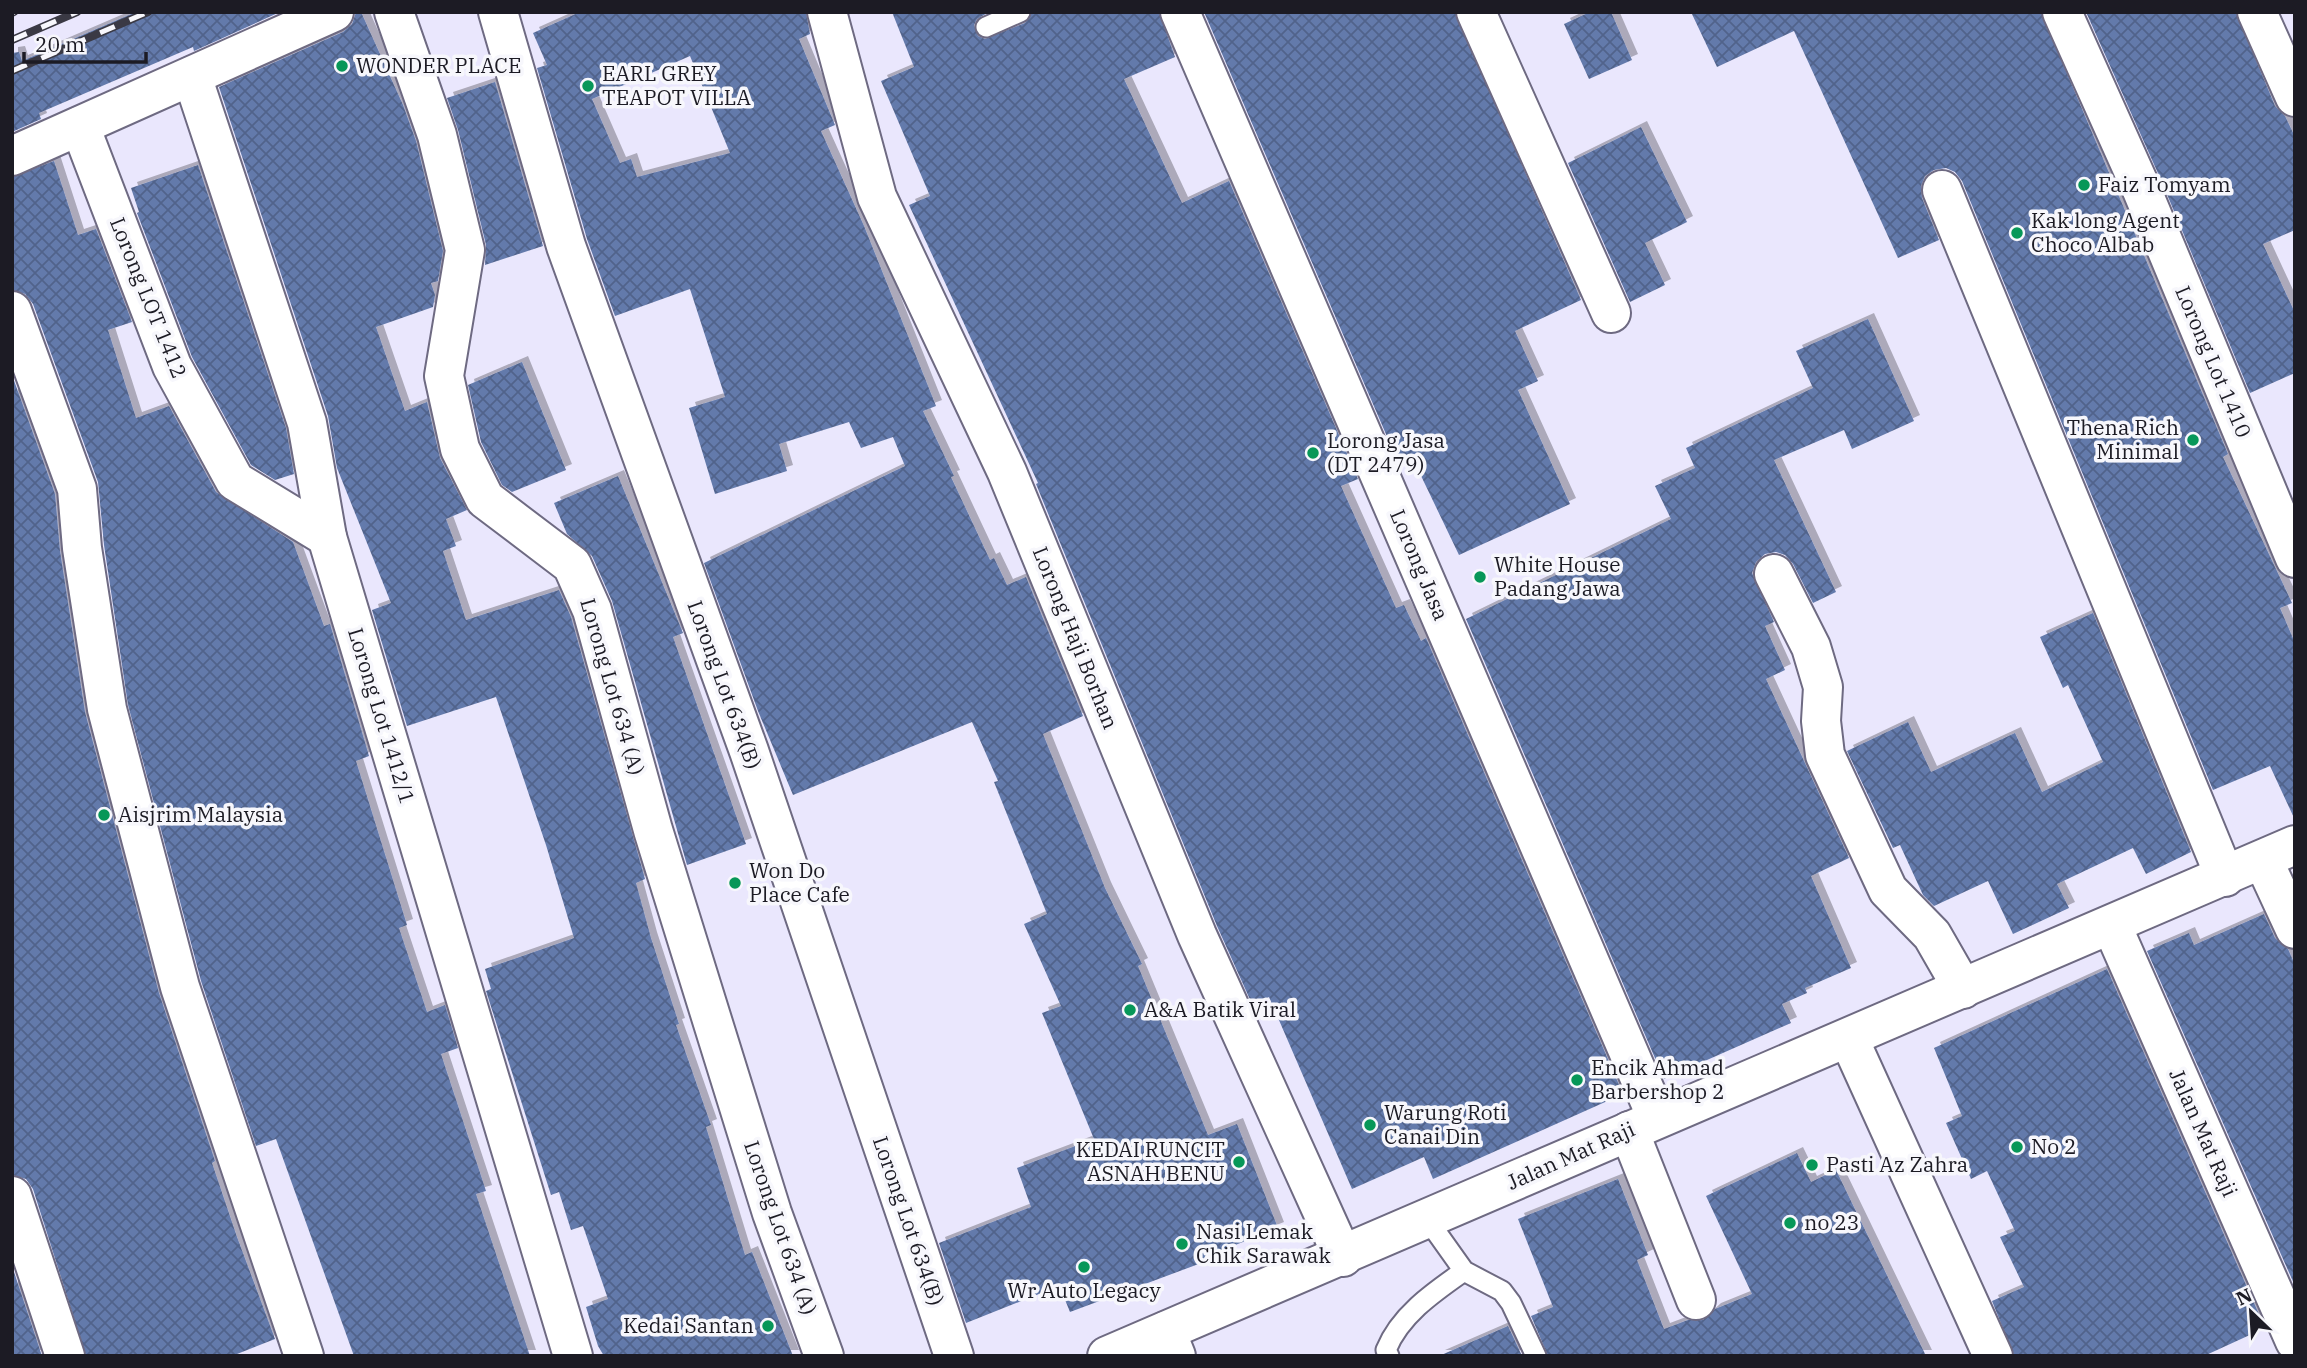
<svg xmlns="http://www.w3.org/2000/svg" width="2307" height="1368" font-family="'IBM Plex Serif',serif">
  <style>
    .building { fill: url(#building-cross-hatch); fill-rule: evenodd; filter: url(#shadow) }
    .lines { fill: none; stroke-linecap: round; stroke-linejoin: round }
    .lane-casing { stroke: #6e6a82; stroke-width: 23 }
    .street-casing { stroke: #6e6a82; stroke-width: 42 }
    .secondary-casing { stroke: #6e6a82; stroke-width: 42 }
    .lane { stroke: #fff; stroke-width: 19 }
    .street { stroke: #fff; stroke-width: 38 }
    .secondary { stroke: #fff; stroke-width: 38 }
    .rail-casing { stroke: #3a3944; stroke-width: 8 }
    .rail { stroke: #f7f7fc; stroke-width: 5; stroke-dasharray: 16; stroke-linecap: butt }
    .poi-dot { fill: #079758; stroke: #f7f7fc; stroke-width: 2.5 }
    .labels { text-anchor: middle; stroke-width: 7; stroke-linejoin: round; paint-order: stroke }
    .poi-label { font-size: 21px; fill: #1c1b24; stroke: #f7f7fc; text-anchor: start }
    .street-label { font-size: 21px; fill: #1c1b24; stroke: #f7f7fc }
  </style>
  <defs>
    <pattern id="building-cross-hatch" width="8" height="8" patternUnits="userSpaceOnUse" patternTransform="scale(1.75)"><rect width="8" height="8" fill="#637aab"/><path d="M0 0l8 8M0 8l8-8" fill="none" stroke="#51638b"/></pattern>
    <filter id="shadow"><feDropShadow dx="6" dy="-6" stdDeviation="0" flood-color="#0004"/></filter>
  </defs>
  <rect width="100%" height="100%" fill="#eae7fd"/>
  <g class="building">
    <path d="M136,12H280L194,51L193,47L39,113L41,119L12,132V53L19,52L22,61Z"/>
    <path d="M356,12H361L403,105L416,141L443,251L438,281L431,283L435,295L433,307L376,327L405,411L427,402L440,458L467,510L446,519L456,546L443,551L466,620L559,590L571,617L645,879L636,883L651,938L679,1024L676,1025L711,1125L706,1127L745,1255L752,1252L793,1356H604L598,1346L586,1307L608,1299L583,1226L571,1230L559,1192L551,1195L486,991L491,989L485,969L574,938L546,845L496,697L407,726L372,610L391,603L337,468L328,416L219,87L343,32L352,24Z"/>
    <path d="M580,12H806L810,34L799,39L835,125L821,131L864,226L936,406L923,411L954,476L951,477L990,560L994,558L1007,585L1026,577L1083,716L1043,734L1105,888L1142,964L1138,966L1208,1135L1237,1124L1278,1228L1210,1255L1212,1259L1070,1312L1061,1290L1046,1296L1044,1292L966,1323L939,1243L1031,1207L1017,1168L1094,1139L1042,1013L1061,1006L1024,924L1047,914L994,782L998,781L972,722L793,795L758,711L704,563L905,466L893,437L861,448L849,422L779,444L787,471L715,494L689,408L725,397L690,289L615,316L587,239L537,68L547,65L533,33ZM690,56L730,153L637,177L631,159L620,163L592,99Z"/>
    <path d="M892,12H989L977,19L974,25L978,36L985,39L1025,23L1032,12H1159L1175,57L1124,79L1182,203L1229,181L1358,479L1341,486L1396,608L1404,605L1421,641L1426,638L1623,1094L1433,1179L1424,1157L1352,1189L1269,997L1252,1004L1217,926L1036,484L1038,483L909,205L930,196L881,81L914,67Z"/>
    <path d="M1204,12H1455L1581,300L1515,331L1538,381L1518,390L1570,504L1459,555L1412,457L1398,462Z"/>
    <path d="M1590,12H1611L1632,60L1589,79L1564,24Z"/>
    <path d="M1691,12H2041L2228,454L2223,457L2292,603L2280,608L2295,643V820L2270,766L2213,790L1962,181L1955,172L1946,168L1934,170L1925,176L1921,186L1922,198L1939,240L1898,258L1794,31L1717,67Z"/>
    <path d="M2086,12H2236L2275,106L2285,116L2295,137V230L2263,244L2295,313V373L2250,393L2161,180Z"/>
    <path d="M495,82L543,246L485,265L486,245L458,130L447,98Z"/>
    <path d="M1641,127L1687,222L1645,243L1665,285L1630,302L1568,163Z"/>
    <path d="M54,161L78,235L96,229L132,322L108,330L136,418L169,406L216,492L293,542L324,626L330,624L369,756L356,761L407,925L399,928L427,1012L445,1005L458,1048L441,1054L486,1191L476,1194L530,1356H354L276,1139L256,1146L201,981L128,705L104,545L98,482L33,304L25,294L12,290V177Z"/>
    <path d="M198,165L286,428L294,474L275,480L251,465L192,357L137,213L139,212L131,188Z"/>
    <path d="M1868,319L1914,421L1852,449L1844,430L1774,460L1836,592L1813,603L1793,564L1785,555L1776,552L1765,554L1756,562L1752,573L1774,622L1765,626L1785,670L1766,679L1849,858L1811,876L1851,968L1805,988L1807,993L1782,1004L1791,1023L1664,1079L1466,619L1671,519L1655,486L1695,468L1686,448L1813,388L1796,351Z"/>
    <path d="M522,362L566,470L512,492L502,485L481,442L468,385Z"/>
    <path d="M12,375L55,494L60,551L85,712L159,993L215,1161L212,1163L237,1237L275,1339L232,1356H86L33,1189L26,1179L12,1175Z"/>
    <path d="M618,476L683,633L673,637L746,844L687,865L612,601L592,556L567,534L554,503Z"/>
    <path d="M2093,613L2191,852L2146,874L2133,848L2057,884L2069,908L2013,934L1988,881L1934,906L1923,895L1900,845L1893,848L1847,751L1908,722L1931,772L2015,733L2042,792L2103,762L2068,685L2063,688L2040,637Z"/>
    <path d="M2264,914L2275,938L2288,949L2295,965V1286L2147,951L2189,933L2194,945Z"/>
    <path d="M2107,969L2265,1328L2204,1356H2014L1992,1301L2024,1287L2000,1237L2015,1231L1987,1171L1971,1179L1946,1123L1962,1116L1934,1048Z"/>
    <path d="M1797,1153L1811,1182L1836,1170L1926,1356H1548L1531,1316L1553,1307L1518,1219L1618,1179L1648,1255L1637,1260L1664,1329L1688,1320H1703L1715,1309L1752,1294L1706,1196Z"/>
    <path d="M12,1266L42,1356H12Z"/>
    <path d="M1508,1326L1522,1356H1439Z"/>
  </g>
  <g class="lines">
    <g class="lane-casing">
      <g id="lane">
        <path d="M986,27L1020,12"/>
        <path d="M1427,1219L1464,1271L1502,1291L1511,1303L1536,1356"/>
        <path d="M1389,1356L1386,1350C1400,1315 1434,1292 1464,1271"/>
      </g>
    </g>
    <g class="street-casing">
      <g id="street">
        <path d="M394,12L437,135L465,250L444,376L460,449L485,499L572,565L592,610L653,830L772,1213L824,1356"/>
        <path d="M498,12L566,246L749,751L954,1356"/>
        <path d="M827,12L877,197L1007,472L1197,935L1343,1257"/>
        <path d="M1180,12L1657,1118"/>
        <path d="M1476,12L1611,313"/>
        <path d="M2062,12L2141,188L2295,558"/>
        <path d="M2257,12L2295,97"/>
        <path d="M192,76L307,423L327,537L573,1356"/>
        <path d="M80,126L172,366L235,481L327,537"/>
        <path d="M12,156L334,12"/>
        <path d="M1942,190L2225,877"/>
        <path d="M12,311L77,489L82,548L107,709L180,987L304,1356"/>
        <path d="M1774,574L1811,647L1823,687L1821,721L1825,755L1888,890L1932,935L1963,989"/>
        <path d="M2263,860L2295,929"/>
        <path d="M2112,926L2295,1341"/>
        <path d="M1849,1039L1993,1356"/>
        <path d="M1629,1131L1696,1300"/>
        <path d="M12,1196L65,1356"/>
        <path d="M1166,1331L1176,1356"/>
      </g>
    </g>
    <g class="secondary-casing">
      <path id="secondary" d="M1107,1356L2295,845"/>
    </g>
    <use href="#lane" class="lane"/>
    <use href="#street" class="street"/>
    <use href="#secondary" class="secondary"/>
    <g class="rail-casing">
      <g id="rail">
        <path d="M12,13L14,12"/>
        <path d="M12,40L77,12"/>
        <path d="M12,71L148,12"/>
      </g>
    </g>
    <use href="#rail" class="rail"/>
  </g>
  <g class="poi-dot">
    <circle cx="342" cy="66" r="7"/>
    <circle cx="588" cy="86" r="7"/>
    <circle cx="2084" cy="185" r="7"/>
    <circle cx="2017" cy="233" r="7"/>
    <circle cx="2193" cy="440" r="7"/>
    <circle cx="1313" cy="453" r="7"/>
    <circle cx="1480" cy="577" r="7"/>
    <circle cx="104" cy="815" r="7"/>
    <circle cx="735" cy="883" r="7"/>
    <circle cx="1130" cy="1010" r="7"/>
    <circle cx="1577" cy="1080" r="7"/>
    <circle cx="1370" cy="1125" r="7"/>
    <circle cx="2017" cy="1147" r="7"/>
    <circle cx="1239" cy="1162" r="7"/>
    <circle cx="1812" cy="1165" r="7"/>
    <circle cx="1790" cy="1223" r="7"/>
    <circle cx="1182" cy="1244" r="7"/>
    <circle cx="1084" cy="1267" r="7"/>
    <circle cx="768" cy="1326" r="7"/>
  </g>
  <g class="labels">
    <g class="poi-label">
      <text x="356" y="73">WONDER PLACE</text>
      <text x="602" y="81">EARL GREY<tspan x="602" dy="24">TEAPOT VILLA</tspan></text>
      <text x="2098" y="192">Faiz Tomyam</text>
      <text x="2031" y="228">Kak long Agent<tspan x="2031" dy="24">Choco Albab</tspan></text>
      <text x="2179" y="435" text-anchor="end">Thena Rich<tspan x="2179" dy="24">Minimal</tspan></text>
      <text x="1327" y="448">Lorong Jasa<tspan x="1327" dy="24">(DT 2479)</tspan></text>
      <text x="1494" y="572">White House<tspan x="1494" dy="24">Padang Jawa</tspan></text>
      <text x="118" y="822">Aisjrim Malaysia</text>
      <text x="749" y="878">Won Do<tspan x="749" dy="24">Place Cafe</tspan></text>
      <text x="1144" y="1017">A&amp;A Batik Viral</text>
      <text x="1591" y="1075">Encik Ahmad<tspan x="1591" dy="24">Barbershop 2</tspan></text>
      <text x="1384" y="1120">Warung Roti<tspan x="1384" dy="24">Canai Din</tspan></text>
      <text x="2031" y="1154">No 2</text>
      <text x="1225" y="1157" text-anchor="end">KEDAI RUNCIT<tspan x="1225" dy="24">ASNAH BENU</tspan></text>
      <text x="1826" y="1172">Pasti Az Zahra</text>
      <text x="1804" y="1230">no 23</text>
      <text x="1196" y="1239">Nasi Lemak<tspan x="1196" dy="24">Chik Sarawak</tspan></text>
      <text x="1084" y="1298" text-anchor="middle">Wr Auto Legacy</text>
      <text x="754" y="1333" text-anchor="end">Kedai Santan</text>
    </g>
    <g class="street-label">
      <text transform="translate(148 298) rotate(68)" y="7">Lorong LOT 1412</text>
      <text transform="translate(2213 362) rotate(67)" y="7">Lorong Lot 1410</text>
      <text transform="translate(1419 565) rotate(67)" y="7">Lorong Jasa</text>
      <text transform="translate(1075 638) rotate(68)" y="7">Lorong Haji Borhan</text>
      <text transform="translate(724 685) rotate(70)" y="7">Lorong Lot 634(B)</text>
      <text transform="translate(612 687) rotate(74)" y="7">Lorong Lot 634 (A)</text>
      <text transform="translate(381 716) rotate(73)" y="7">Lorong Lot 1412/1</text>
      <text transform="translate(2203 1133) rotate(66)" y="7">Jalan Mat Raji</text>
      <text transform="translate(1571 1156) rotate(-24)" y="7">Jalan Mat Raji</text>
      <text transform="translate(908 1221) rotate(71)" y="7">Lorong Lot 634(B)</text>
      <text transform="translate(780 1228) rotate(71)" y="7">Lorong Lot 634 (A)</text>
    </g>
  </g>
  <rect width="2307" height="1368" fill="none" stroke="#1c1b24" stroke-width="28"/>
  <g transform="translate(2251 1312) rotate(335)" stroke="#f7f7fc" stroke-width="5" paint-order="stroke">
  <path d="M0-5L12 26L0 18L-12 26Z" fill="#1c1b24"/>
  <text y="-10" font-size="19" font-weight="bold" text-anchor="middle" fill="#1c1b24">N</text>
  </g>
  <path d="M24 52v10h122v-10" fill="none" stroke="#1c1b24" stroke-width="3.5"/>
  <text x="35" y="52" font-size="21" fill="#1c1b24" stroke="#f7f7fc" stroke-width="5" paint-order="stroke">20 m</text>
</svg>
